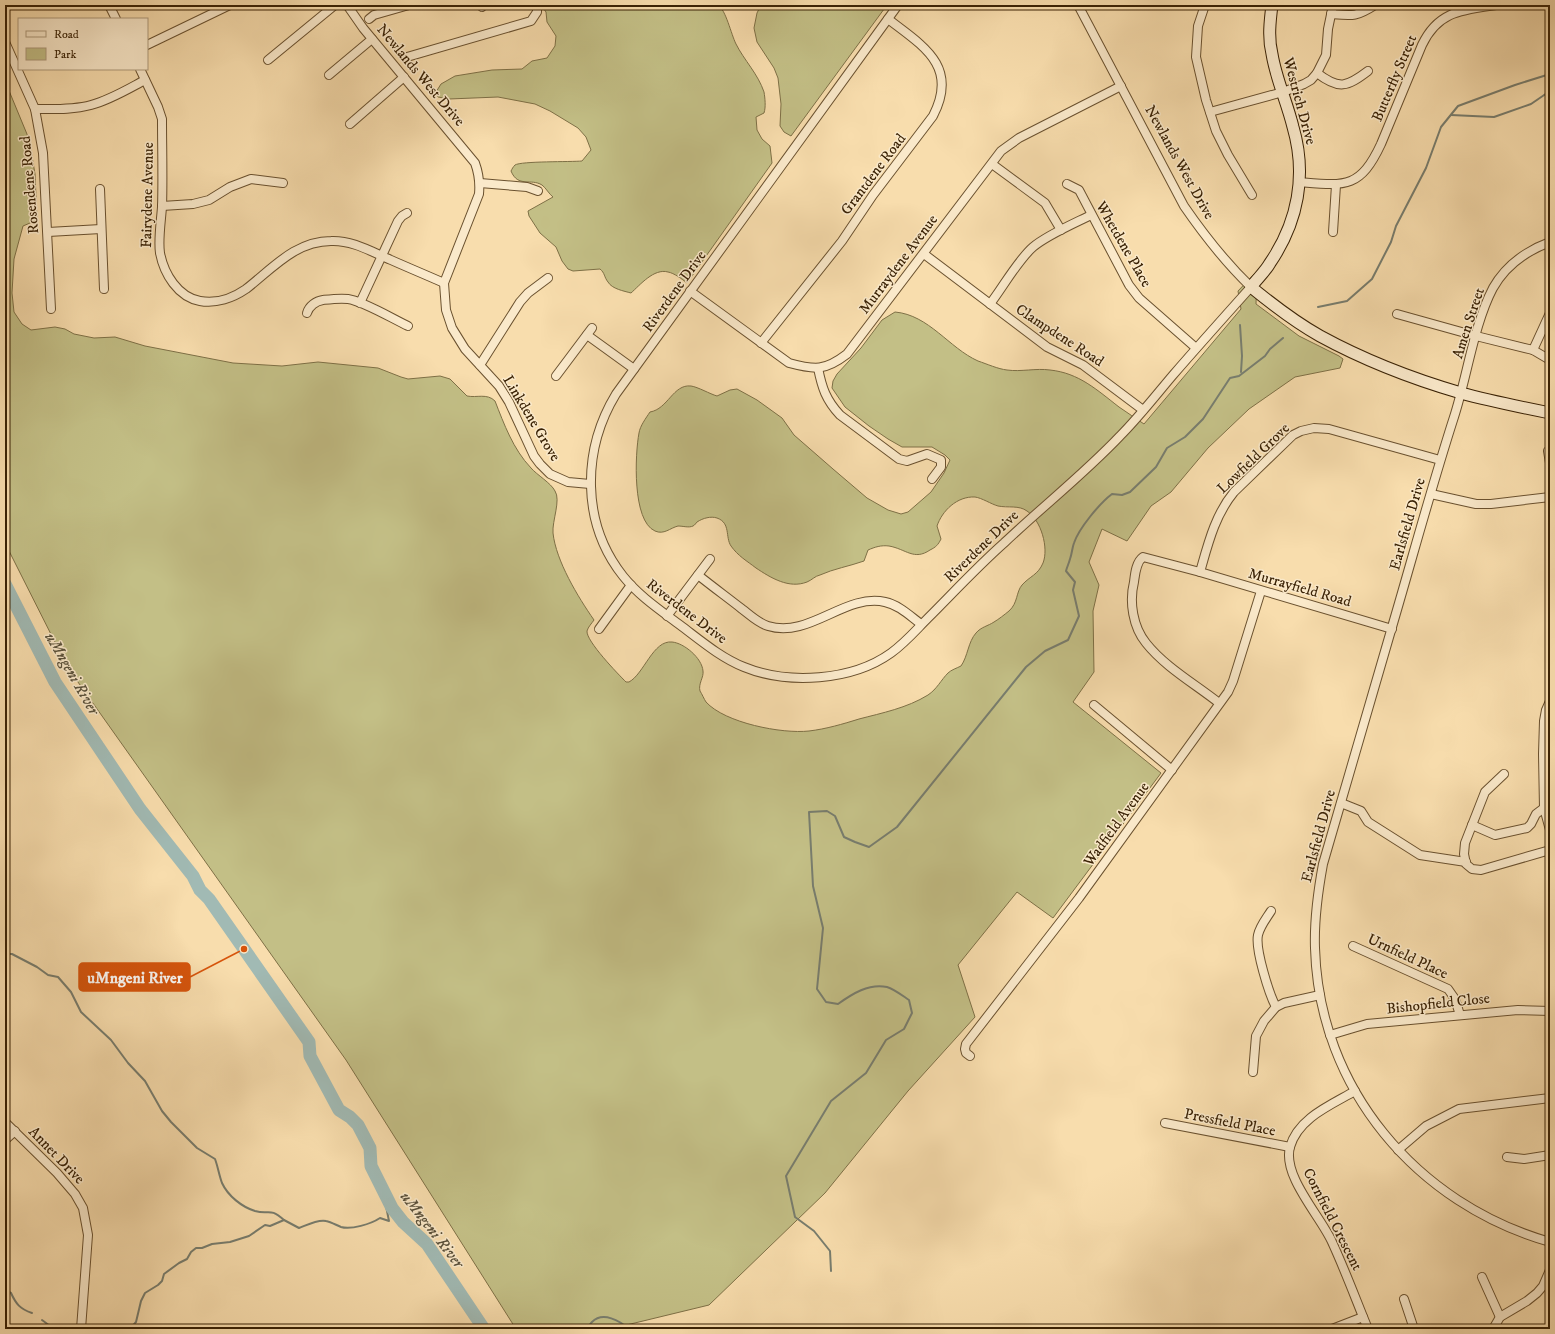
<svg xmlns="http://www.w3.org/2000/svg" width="1555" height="1334" font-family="'IM FELL DW Pica',serif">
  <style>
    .green { fill: #c3bf86; stroke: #7e7046 }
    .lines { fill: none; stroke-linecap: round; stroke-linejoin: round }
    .stream { stroke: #787d6e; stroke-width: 2 }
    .river { stroke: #a1bab4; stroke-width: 13 }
    .street-casing { stroke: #6a512f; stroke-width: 10 }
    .secondary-casing { stroke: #3a2205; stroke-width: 13 }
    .street { stroke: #fae9ca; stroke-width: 8 }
    .secondary { stroke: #fae9ca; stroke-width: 11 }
    .labels { text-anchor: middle; stroke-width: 3; stroke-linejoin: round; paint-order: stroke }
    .street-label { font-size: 15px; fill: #3a2205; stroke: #fae9ca }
    .water-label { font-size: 16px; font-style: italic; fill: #59503a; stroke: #fae9ca }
    .leader { fill: none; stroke: #d7540b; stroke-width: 1.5 }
    .callout-dot { fill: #d7540b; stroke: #fae9ca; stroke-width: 1.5 }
    .callout { fill: #d7540b; stroke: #d7540b; stroke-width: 1.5 }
    .callout-label { font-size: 16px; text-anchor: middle; font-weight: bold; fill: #fff }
  </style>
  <rect width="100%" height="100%" fill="#f8ddad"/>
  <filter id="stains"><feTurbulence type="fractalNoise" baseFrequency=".005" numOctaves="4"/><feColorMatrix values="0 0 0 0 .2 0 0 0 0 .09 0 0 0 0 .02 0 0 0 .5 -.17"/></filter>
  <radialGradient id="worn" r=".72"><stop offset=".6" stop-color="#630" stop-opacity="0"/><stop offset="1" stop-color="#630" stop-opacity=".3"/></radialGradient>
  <g class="green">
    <path d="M541,5H718C726,10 731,34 736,44C744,60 758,74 764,92C765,98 766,107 764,113L756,117L757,130L762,139L770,146L772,163L687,283C682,279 674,273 668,272C654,268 640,285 631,293C624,291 612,289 608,282C604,277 605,273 600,269L573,271L568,269L562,261L556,247L540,233L529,216L528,211L553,197C549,194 546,188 542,185C531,178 518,188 511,171C512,169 513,167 515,165C521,161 571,162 582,161L591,150L586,137L578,128L550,111L535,104L498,97L449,99L438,97L436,92L441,84L455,76L492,70L522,69L532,61L547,58L555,46L556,36L547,22L546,12Z"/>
    <path d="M761,5H887L791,136L784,132L780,126L781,104L778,78L774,68L757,42L754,28L757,13Z"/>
    <path d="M5,81L29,139L35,174L37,220L23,226L14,259L12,293L14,312L22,324L31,330L55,327L65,329L74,334L94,338L115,337L145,346L233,363L282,366L318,362L378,368L401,377L408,379L440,376L450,379L467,396C477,398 487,393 495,401C504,424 513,449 531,468C537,475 551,483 555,491C561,500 552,521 553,533C556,561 578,597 594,620C592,623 588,627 587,631C586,641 618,674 626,682H629C644,674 653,640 672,642C684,643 702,658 703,671C704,677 698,684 700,691C702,694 704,699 706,702C725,723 782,734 809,731C826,729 843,724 859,719C882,713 907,708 928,695C937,689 941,680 948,673C951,670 957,668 961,666C968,656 968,642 976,633C981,627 988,626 994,622C999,619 1004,615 1009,611C1018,603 1016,592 1022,585C1030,576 1038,575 1043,563C1049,548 1041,520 1027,511C1019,505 1008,508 998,506C991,504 982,498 975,497C957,496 942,511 937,526L941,539C938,545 936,547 930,550C914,561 906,549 889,546C881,545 875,547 868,550L864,561C850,566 833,569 820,575C815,576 812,580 807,582C789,589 771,578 756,568C747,561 738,556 731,546C725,537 731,523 717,518C711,516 703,518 697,522C696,523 695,525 693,526C689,528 683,526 678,526C670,528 664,535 655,531C632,521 635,454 639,433C640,426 646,418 650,412C668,409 673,384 691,386C698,387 710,394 717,396L730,390L737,389L757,400L782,418L794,435L833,469L867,498L888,510L901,514L908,512L931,492L944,473L950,460L945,455L932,447H902L888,439L869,426L845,407L832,388L833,381L837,374L861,348L882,320L895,312C929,315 949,348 978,361C987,364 998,369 1007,370C1021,372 1036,368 1050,370C1079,373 1097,390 1119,407C1127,413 1136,418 1144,424L1241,309L1238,291L1257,271L1256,304L1299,336L1339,356L1343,359L1340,368L1295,377L1249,409L1208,448L1171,492L1151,506L1127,541L1102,529L1089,562L1099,585L1093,611L1094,672L1073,702L1161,773L1053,918L1017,892L958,965L975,1017L908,1091L825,1193L709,1305L610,1329H516L346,1060L68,668L5,543Z"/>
  </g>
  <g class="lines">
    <g class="stream">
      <path d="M1451,115L1494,117L1531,104L1550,91"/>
      <path d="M1318,307L1347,301L1372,279L1391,242L1396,226L1426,168L1441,127L1458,106L1515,85L1550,74"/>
      <path d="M1240,325L1242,356L1241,372"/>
      <path d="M5,954H12L37,967L48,975L58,977L71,992L81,1012L111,1040L128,1063L145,1081L162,1111L171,1122L197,1148L215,1159C218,1167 219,1175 222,1183C228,1196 242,1207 255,1211C270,1215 269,1207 284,1220"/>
      <path d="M831,1271L830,1251L814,1231L795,1217L786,1176L831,1101L866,1073L886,1040L904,1029L912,1013L909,1000C903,996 894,989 887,987C869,983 852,994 838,1004L826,1002L817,989L823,928L813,886L809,812L827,811L835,816L844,837L855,842L869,847L897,827L1026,667L1045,651L1068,640L1079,616L1073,590L1075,582L1066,571C1067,567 1069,563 1070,559C1072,554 1072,548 1074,543C1079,528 1100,503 1112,494L1122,495L1130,492L1156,467L1167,448L1185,437L1203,419L1230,378L1239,376L1265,356L1270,349L1283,338"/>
      <path d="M5,1290L11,1293C16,1304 20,1309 32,1313"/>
      <path d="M42,1320L54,1329"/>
      <path d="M130,1329L136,1322L141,1301L145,1293L158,1285L162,1281L164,1274L179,1263L187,1259L191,1252L196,1248H202L212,1244L230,1242L249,1236L265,1225L270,1226L284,1220L299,1228C307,1225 318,1219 326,1221C331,1222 336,1225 341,1227C351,1230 371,1224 380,1218L389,1221L383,1191"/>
      <path d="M586,1329C588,1327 590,1324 592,1322C603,1311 620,1321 629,1329"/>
    </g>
    <path class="river" d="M5,584L55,682L140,809L193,876L200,890L209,899L309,1042L310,1056L339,1110L350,1117L358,1125L370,1148L371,1166L392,1208L403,1222L427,1244L484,1329"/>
    <g class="street-casing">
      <g id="street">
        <path d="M109,5L116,19"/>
        <path d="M347,5L363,28L475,163C479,174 480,183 479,194L444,283L446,310L452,328L465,349L499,386L509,402L534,456L540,464L550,474L568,482L590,484"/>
        <path d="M481,5L482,7"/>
        <path d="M898,5L616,394C582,450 581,523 623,576C639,596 660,610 680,625C700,640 721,658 744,667C788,685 852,681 891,653C905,643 916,630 928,618C953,593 977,567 1004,543C1042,507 1084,474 1120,436C1139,417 1156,395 1173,375C1199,345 1225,316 1251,287C1225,262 1204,235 1184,206L1078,5"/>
        <path d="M1205,5L1198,26L1196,57L1206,100L1216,131L1228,155L1252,195"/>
        <path d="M1331,14C1353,16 1356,17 1375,5"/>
        <path d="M369,19L374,15L409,5"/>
        <path d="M5,42L35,109L43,153L51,309"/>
        <path d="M147,45L230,5"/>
        <path d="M407,57L531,21L537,12V5"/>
        <path d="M268,60L335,5"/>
        <path d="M140,69L158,107L162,119C162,148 163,178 162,207C161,221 158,240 160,253C164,274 178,297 200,301C216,304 233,298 246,289C272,269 295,241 331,241C352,240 372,252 391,260C409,268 426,275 444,283"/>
        <path d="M1317,73C1339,90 1347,87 1368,71"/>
        <path d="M329,75L372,39"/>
        <path d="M35,109C53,109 73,110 91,105C110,100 128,89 145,80"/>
        <path d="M1210,112L1283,92L1304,84L1311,80L1317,73L1326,55L1328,29L1333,5"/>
        <path d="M350,124L404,77"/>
        <path d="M992,164L1045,203L1061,230"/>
        <path d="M1300,182C1345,186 1360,189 1381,144L1422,45C1438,11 1462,10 1496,5"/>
        <path d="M480,183L527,187L538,191"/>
        <path d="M1067,184L1079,190L1129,285L1139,298L1196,348"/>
        <path d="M100,189L104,289"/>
        <path d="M162,206L193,204L209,200L230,187L251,179L283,183"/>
        <path d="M48,232L101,229"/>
        <path d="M1333,232L1336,185"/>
        <path d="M1550,242C1526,251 1506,265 1493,288C1474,324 1467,377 1454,417C1434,479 1417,541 1399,603C1374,690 1349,777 1323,864C1318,891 1314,919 1315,948C1319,1089 1417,1204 1550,1242"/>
        <path d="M924,254L1047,347L1083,365L1143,410"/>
        <path d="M690,291L789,363C815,370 825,371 847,354L1001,151L1019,138L1121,86"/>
        <path d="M360,303L398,221L402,216L407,213"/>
        <path d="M990,304C1003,287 1018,260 1033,247C1047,235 1075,223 1091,215"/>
        <path d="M307,313C309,306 316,301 323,300C332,299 340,298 348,299C363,301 393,319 408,326"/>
        <path d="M1397,314L1476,336L1533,350L1550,360"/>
        <path d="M587,335L634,369"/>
        <path d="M761,343L842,241L873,195L933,116C959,66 923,46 888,19"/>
        <path d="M1533,350L1550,313"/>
        <path d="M480,365L520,302L528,293L548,278"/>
        <path d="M818,368C822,388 826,400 840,415L899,459L907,461L927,454L941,460V467L932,479"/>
        <path d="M556,376L592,328"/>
        <path d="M1548,451L1550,463"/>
        <path d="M1431,494L1476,504H1491L1550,497"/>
        <path d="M1200,572C1208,544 1215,515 1234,492L1293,435L1301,431L1314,428L1329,429L1440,460"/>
        <path d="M698,575C713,587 728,598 742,609C750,615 758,623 768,626C809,639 845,593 885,602C899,605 910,616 921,624"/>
        <path d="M667,616L710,559"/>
        <path d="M599,629L631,585"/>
        <path d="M1550,701L1546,710L1544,721L1543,754L1544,808L1550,830"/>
        <path d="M1219,703C1195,684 1165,667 1146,643C1133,627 1129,602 1134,582C1135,574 1136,562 1143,557L1200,572L1392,629"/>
        <path d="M1094,705L1172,770"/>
        <path d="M1504,774L1485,792L1465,843L1464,854L1466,864L1472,869L1481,870L1550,850"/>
        <path d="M1341,803L1361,811L1368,822L1420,855L1466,862"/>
        <path d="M1472,825L1495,835L1527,828L1531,824L1536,814L1544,808"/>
        <path d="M1271,911C1266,919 1260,926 1258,935C1255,949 1269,994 1276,1007"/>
        <path d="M1353,946L1448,989L1455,999L1460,1015"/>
        <path d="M1330,1035L1367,1024L1518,1010L1550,1011"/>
        <path d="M970,1056L966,1053L965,1049L966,1044L1079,898L1228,692L1233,681L1261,591"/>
        <path d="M1253,1072L1256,1036L1264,1021L1276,1007L1284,1003L1320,995"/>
        <path d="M1355,1091C1331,1105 1298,1118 1290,1147C1282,1176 1321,1217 1332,1242C1345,1270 1356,1300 1368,1329"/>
        <path d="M5,1122L57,1173L75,1194L83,1208L88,1235L81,1329"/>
        <path d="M1165,1123L1290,1147"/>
        <path d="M5,1140L15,1131"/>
        <path d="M1398,1150L1426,1126L1459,1109L1550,1098"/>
        <path d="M1507,1157L1524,1159L1550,1155"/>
        <path d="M1482,1277L1500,1317"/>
        <path d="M1404,1299L1414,1329"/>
        <path d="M1332,1329L1363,1317"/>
        <path d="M1493,1329L1500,1317L1527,1301L1537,1293L1543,1286L1550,1270"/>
      </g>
    </g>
    <g class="secondary-casing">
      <path id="secondary" d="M1272,5C1270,21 1268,38 1272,54C1276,79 1287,102 1293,127C1307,175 1298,222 1270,263C1265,272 1257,279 1251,287C1273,305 1295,322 1320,336C1364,360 1413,379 1461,393C1490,401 1520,407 1550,413"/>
    </g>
    <use href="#street" class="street"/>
    <use href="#secondary" class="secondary"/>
  </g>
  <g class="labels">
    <g class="street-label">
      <text transform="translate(421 75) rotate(50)" y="5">Newlands West Drive</text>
      <text transform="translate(1394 78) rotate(-67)" y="5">Butterfly Street</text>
      <text transform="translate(1300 101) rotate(75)" y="5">Westrich Drive</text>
      <text transform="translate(1180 162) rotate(61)" y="5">Newlands West Drive</text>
      <text transform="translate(873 174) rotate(-53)" y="5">Grantdene Road</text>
      <text transform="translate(29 185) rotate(-95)" y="5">Rosendene Road</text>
      <text transform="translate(147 195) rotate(-89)" y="5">Fairydene Avenue</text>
      <text transform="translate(1124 244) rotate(60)" y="5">Whetdene Place</text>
      <text transform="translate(898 264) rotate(-53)" y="5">Murraydene Avenue</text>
      <text transform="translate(674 291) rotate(-54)" y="5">Riverdene Drive</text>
      <text transform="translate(1468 323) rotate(-72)" y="5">Amen Street</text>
      <text transform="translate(1060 335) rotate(33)" y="5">Clampdene Road</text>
      <text transform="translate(532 418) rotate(59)" y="5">Linkdene Grove</text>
      <text transform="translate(1253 458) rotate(-44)" y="5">Lowfield Grove</text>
      <text transform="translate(1407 524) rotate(-74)" y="5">Earlsfield Drive</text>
      <text transform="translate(981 546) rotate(-44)" y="5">Riverdene Drive</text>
      <text transform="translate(1300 587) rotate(16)" y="5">Murrayfield Road</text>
      <text transform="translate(687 611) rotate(37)" y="5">Riverdene Drive</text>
      <text transform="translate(1116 824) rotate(-54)" y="5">Wadfield Avenue</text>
      <text transform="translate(1318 836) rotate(-75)" y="5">Earlsfield Drive</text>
      <text transform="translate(1408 956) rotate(25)" y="5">Urnfield Place</text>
      <text transform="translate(1438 1003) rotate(-6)" y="5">Bishopfield Close</text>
      <text transform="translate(1230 1122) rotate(11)" y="5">Pressfield Place</text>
      <text transform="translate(57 1155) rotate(46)" y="5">Annet Drive</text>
      <text transform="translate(1333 1219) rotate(63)" y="5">Cornfield Crescent</text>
    </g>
    <g class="water-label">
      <text transform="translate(73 673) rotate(60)" y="6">uMngeni River</text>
      <text transform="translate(433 1229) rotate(52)" y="6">uMngeni River</text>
    </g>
  </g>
  <path class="leader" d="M244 949L190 977"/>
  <circle class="callout-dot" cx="244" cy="949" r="4"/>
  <rect class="callout" x="79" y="963" width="111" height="28" rx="4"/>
  <g class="callout-label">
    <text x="135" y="983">uMngeni River</text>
  </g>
  <rect width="1555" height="1334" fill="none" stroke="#f8ddad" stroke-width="20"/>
  <rect x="6" y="6" width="1543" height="1322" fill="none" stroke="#3a2205" stroke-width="2"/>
  <rect x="10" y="10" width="1535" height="1314" fill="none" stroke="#3a2205"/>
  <rect x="18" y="18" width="130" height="52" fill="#fae9ca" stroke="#ad997b"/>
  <rect x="26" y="31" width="20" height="6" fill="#fae9ca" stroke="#ad997b"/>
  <text x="54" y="38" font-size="12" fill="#3a2205">Road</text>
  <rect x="26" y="48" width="20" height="12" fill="#c3bf86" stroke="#ad997b"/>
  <text x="54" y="58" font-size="12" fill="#3a2205">Park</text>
  <rect width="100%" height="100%" filter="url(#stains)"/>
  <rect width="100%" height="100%" fill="url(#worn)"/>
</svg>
